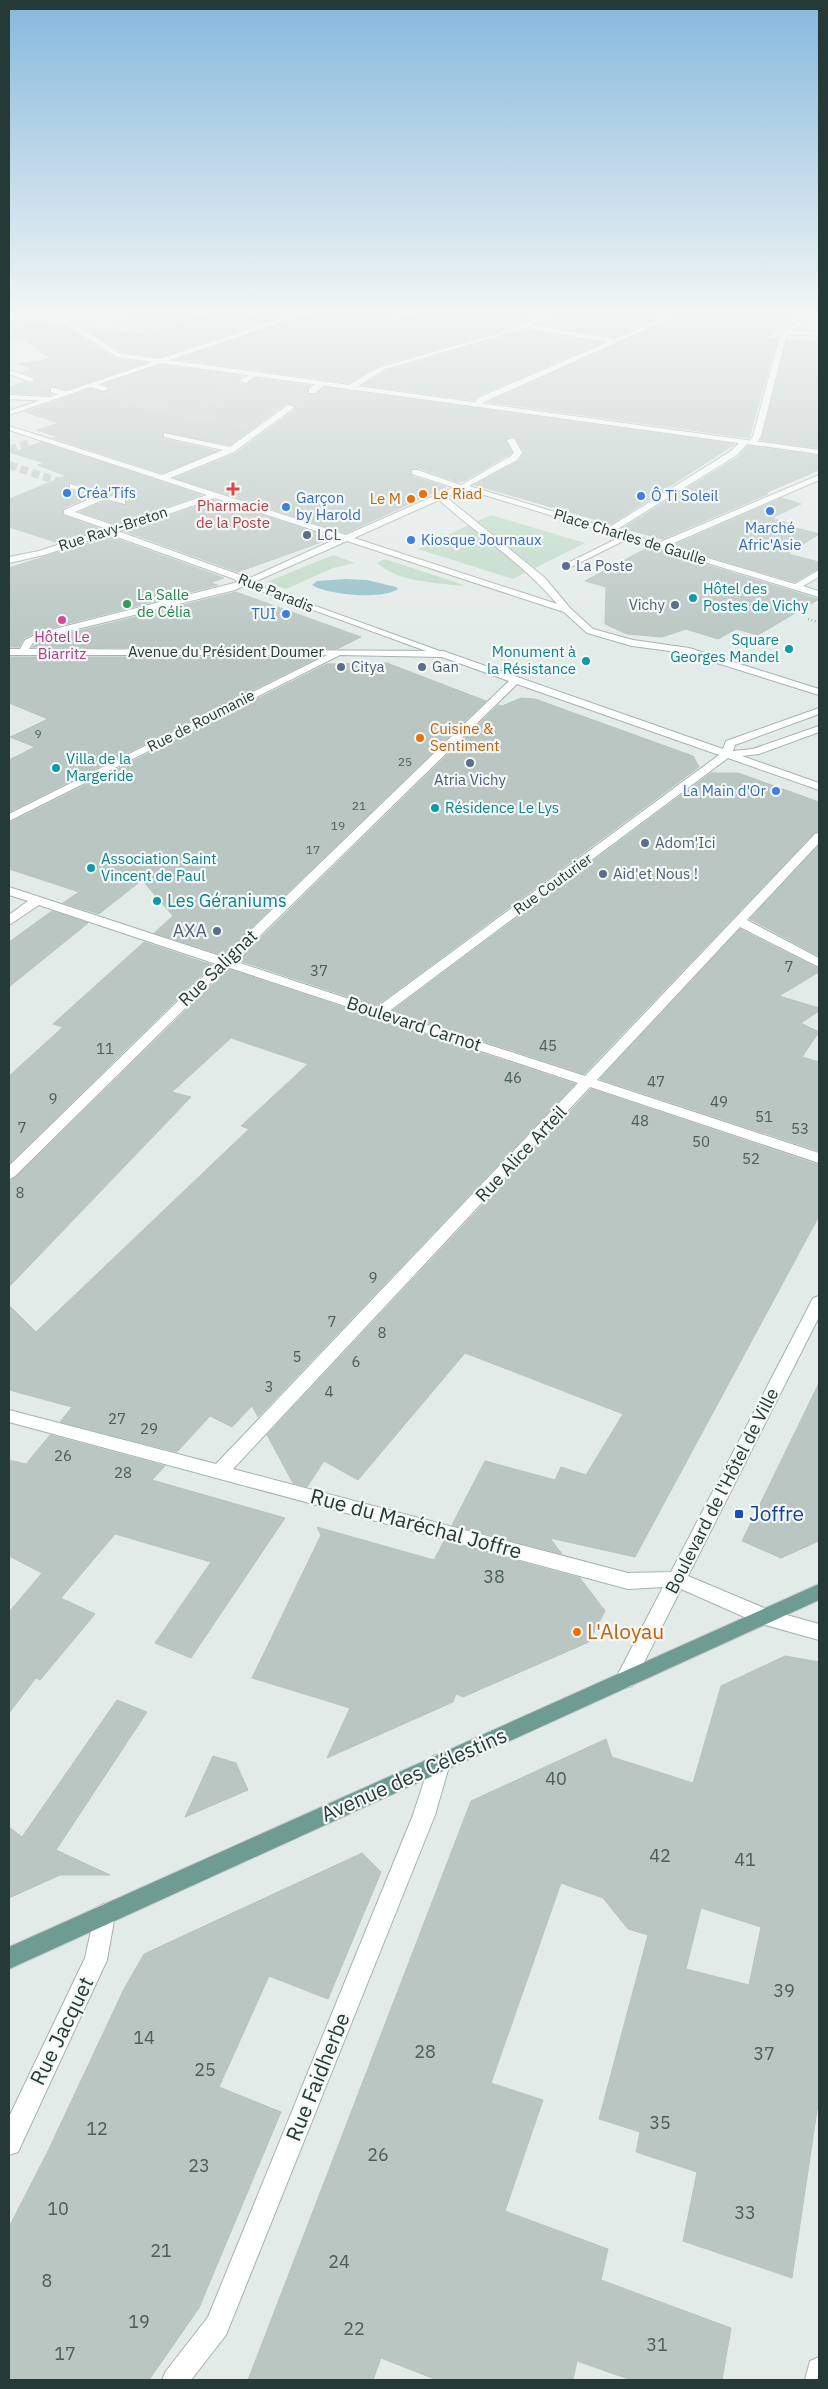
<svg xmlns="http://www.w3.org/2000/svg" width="828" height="2389" font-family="'IBM Plex Sans',sans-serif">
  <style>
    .green { fill: #bfdac8 }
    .water { fill: #92bec9 }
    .building { fill: #b9c6c1; stroke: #b7c4bf; fill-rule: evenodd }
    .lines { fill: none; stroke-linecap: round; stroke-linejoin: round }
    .pedestrian-tunnel-far1 { stroke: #bdc8c4; stroke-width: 8; stroke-dasharray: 8 4; stroke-linecap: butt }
    .pedestrian-tunnel { stroke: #bdc8c4; stroke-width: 9; stroke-dasharray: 9 4.5; stroke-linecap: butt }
    .service-casing { stroke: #a6b2af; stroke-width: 2 }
    .pedestrian-casing { stroke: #a6b2af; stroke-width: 2 }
    .minor-casing { stroke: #a6b2af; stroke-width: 2 }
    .tertiary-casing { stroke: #a6b2af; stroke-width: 2 }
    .primary-casing { stroke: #c2c8c7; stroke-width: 2 }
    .path-far1 { stroke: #88aba2; stroke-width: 1; stroke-dasharray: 1 2; stroke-linecap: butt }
    .path { stroke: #88aba2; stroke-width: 2; stroke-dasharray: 1 2.5; stroke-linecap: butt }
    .service { fill: #fff; fill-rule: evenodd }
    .pedestrian { fill: #fff; fill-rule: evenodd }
    .minor { fill: #fff; fill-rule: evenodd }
    .tertiary { fill: #fff; fill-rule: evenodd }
    .primary { fill: #6e9b92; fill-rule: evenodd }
    .health-dot { fill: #e0444e; stroke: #f4f8f6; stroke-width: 2 }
    .shop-dot { fill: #3f7fe0; stroke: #f4f8f6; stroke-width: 2 }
    .food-dot { fill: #e8710a; stroke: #f4f8f6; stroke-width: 2 }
    .service-dot { fill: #5c6f8a; stroke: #f4f8f6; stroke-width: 2 }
    .culture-dot { fill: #0f9aa8; stroke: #f4f8f6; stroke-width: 2 }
    .leisure-dot { fill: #2e9e5b; stroke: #f4f8f6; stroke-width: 2 }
    .hotel-dot { fill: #d1479c; stroke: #f4f8f6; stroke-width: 2 }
    .transit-dot { fill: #1a4fb4; stroke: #f4f8f6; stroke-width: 2 }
    .labels { text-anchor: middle; stroke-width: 4.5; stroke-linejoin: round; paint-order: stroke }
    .far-number-label { font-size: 12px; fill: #4a5d59 }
    .far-shop-label { font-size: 15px; fill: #366cbe; stroke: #f4f8f6; text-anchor: start }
    .far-food-label { font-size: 15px; fill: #c56008; stroke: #f4f8f6; text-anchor: start }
    .far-health-label { font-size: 15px; fill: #be3a42; stroke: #f4f8f6 }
    .far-street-label { font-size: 15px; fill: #253a36; stroke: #f4f8f6 }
    .far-service-label { font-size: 15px; fill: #4e5e75; stroke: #f4f8f6; text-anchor: start }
    .far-culture-label { font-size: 15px; fill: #0d838f; stroke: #f4f8f6; text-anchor: start }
    .far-leisure-label { font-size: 15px; fill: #27864d; stroke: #f4f8f6; text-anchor: start }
    .far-hotel-label { font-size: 15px; fill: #b23c85; stroke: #f4f8f6 }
    .number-label { font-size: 15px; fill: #4a5d59 }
    .culture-label { font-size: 18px; fill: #0d838f; stroke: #f4f8f6; text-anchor: start }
    .service-label { font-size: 18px; fill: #4e5e75; stroke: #f4f8f6; text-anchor: end }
    .street-label { font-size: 18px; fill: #253a36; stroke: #f4f8f6 }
    .near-number-label { font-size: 18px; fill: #4a5d59 }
    .near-transit-label { font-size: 21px; fill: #164399; stroke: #f4f8f6; text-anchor: start }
    .near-street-label { font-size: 21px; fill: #253a36; stroke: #f4f8f6 }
    .near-food-label { font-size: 21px; fill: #c56008; stroke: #f4f8f6; text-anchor: start }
  </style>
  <rect width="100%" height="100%" fill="#e3ebe8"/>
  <g class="green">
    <path d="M491,515L585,543L535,568L473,523Z"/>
    <path d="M469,525L528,571L513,579L418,549Z"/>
    <path d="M333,555L355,563L333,568L286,589L267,582Z"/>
    <path d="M385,559L464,585L461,586C433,582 398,582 377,563Z"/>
  </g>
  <path class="water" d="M346,579L367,580L396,587L398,589C382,600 328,595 312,585L317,581Z"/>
  <g class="building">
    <path d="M119,315H285L160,357L120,351L82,327L153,336Z"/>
    <path d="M305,315H394L391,318L394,322L409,315H535L510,328L380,365L349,383L177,359Z"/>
    <path d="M551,315H664L615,337L537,324Z"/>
    <path d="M680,315H799L767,338L777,339L749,438L488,402Z"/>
    <path d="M9,319L63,325L116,359L145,363L66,390L51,386L49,392L52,394L50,395L9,393V387L24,382L31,384L36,381L34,376L22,372L33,369L17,364L51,359L9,329Z"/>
    <path d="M525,330L601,343L479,395L474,400L363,385L386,371Z"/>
    <path d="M787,340L819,342V448L761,440Z"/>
    <path d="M161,365L243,376L237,382L245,385L255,378L310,386L307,389L309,395L316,394L324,387L735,444L611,524L475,485L519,461L524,452L513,436L505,439L512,453L510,454L464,481L458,482L419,468L411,469V476L446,487L346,533L175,478L235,454L296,409V405L287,403L230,445L163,432L164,439L217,451L162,473L53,438L58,437L37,430L59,423L25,412L91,389L105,393L110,390L104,384Z"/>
    <path d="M41,442L201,495L116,524L80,512L105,501L126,505V499L71,482L68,484L69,490L91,496L63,508L62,515L101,529L59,543L9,527V499L66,476L38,465L45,463L12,453Z"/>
    <path d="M748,446L819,456V470L765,493L768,494L662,539L623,528L738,457Z"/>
    <path d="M782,498L801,504L771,518L788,523L785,525L819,534L788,554L819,562V568L795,582L672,546Z"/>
    <path d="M215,500L333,538L238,572L124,531Z"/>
    <path d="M109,536L224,578L210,583L218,585L39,631L24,638L19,647H9V568Z"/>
    <path d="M649,547L818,599H819L758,635L736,629L718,639L686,629L662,637L627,634L605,624L606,587L585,581Z"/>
    <path d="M236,592L361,637L337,649L32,647L46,639Z"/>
    <path d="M9,657H319L9,812V760L35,747L10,737L48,719L9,703Z"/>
    <path d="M387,663L486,701L223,955L154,933L173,916L142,880L99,914L63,903L79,892L9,869V823L327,664Z"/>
    <path d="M521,698L535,699L693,756L699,767L376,1006L238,960L498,705L502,706Z"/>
    <path d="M711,773H738L819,802V831L814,833L584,1074L392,1011Z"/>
    <path d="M819,845V956L750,919Z"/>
    <path d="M52,911L88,923L9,987V942Z"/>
    <path d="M740,929L819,969V972L779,996L819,1008V1011L801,1023L819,1032L802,1057L819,1062V1151L600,1079Z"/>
    <path d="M144,942L212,965L9,1164V1076L63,1027L53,1024Z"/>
    <path d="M228,969L575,1084L258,1417L252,1406L232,1427L210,1416L177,1452L60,1422L72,1407L9,1390V1305L36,1332L249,1129L241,1126L308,1064L231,1038L172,1092L191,1097L9,1287V1181L15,1178Z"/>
    <path d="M591,1089L819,1165V1216L635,1557L550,1538L562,1554L452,1525L485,1461L555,1480L561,1467L586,1475L623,1414L465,1353L358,1480L324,1461L307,1487L293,1483L267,1435Z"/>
    <path d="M819,1383V1541L781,1558L742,1541Z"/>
    <path d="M50,1435L165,1466L152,1480L285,1518L191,1658L155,1643L211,1562L115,1534L61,1598L95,1614L40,1680L36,1678L9,1713V1612L42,1573L9,1556V1460L26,1464Z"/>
    <path d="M317,1527L434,1560L444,1541L580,1578L605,1611L589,1642L463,1697L456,1694L453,1702L327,1758L350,1708L252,1678L321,1535Z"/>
    <path d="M785,1656L819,1662V2097L792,2278L683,2241L697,2172L636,2152L640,2132L599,2119L648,1935L628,1929L603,1898L561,1883L491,2083L543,2100L505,2211L608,2249L601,2280L731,2328L722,2380H631L577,2361L573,2380H437L381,2358L373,2380H248L471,1801L606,1739L612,1757L693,1783L721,1686ZM701,1908L761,1927L749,1985L686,1969Z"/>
    <path d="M117,1700L147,1712L56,1850L110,1875H60L9,1898V1827L22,1837Z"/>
    <path d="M213,1756L236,1763L248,1790L185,1817Z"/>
    <path d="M362,1853L381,1872L328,1999L269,1976L219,2087L281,2112L199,2308L149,2380H9V2227L47,2153L124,1989L144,1954Z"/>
  </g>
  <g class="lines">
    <g class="pedestrian-tunnel-far1">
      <path d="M9,336H29"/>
      <path d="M30,380L54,390"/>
      <path d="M104,389L161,410L249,424"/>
      <path d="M291,407L312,391"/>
      <path d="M191,416L243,381"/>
      <path d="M9,450L29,443"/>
      <path d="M9,465L73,486"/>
    </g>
    <path class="pedestrian-tunnel" d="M122,502L149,511"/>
    <g class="service-casing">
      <g id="service">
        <path d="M398,315H407L393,320V318Z"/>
        <path d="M412,470H418L466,487L459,489L412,474Z"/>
        <path d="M624,535L631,537L569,568L562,566Z"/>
      </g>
    </g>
    <g class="pedestrian-casing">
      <g id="pedestrian">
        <path d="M10,315L42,317L58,315L60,317L42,321Z"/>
        <path d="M9,370L33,378L34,380L30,382L9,374Z"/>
        <path d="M253,373L257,375L255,376L246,383L239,381Z"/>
        <path d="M318,382L325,384L315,393H309V389Z"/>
        <path d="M93,383L107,387L108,389L104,391L90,387V383Z"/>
        <path d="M54,388L68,392L69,394L65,396L51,392V388Z"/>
        <path d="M9,395L49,397L53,399L49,401L9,399Z"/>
        <path d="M288,405L295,407L234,452L170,478L346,535L459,485H465V489L446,497L545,578L570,608L593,629L633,640L689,648L819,689V695L685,653L632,646L587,633L564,612L347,541L252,583L448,654L440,656L239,583L338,538L215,498L119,531L106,533L105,531L107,529L64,514V510L97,496L70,488V484L125,500V504L105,499L75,512L116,526L207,495L9,430V426L162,475L223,450L164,437V433L230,447ZM439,500C478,535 523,563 557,604L354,538Z"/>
      </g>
    </g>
    <g class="minor-casing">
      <g id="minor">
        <path d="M540,315H549L531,325L615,339L669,315H678L486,401L476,407L472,405L480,397L608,342L525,328L385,369L352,390L345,388L368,373L381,367L511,330Z"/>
        <path d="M805,315H812L794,330L819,332V336L789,334L786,337L761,436L755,445L748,443L737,455L616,530L658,543L819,475V480L667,546L795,584L819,570V577L803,586L819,591V597L458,487L511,456L514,453L507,440L514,438L522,453L517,460L469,486L608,528L731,451L742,440L749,442L753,436L780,336Z"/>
        <path d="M159,360L161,363L9,415V411Z"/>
        <path d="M109,528L240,575L249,583L235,590L45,637L32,644L29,649L443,651L723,749L726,741L819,708V714L735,745L733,751L753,749L819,726V732L759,754L742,756L819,783V790L728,758L388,1012L585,1076L815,834L819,833V843L747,920L819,958V967L740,927L597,1080L819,1153V1163L590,1087L233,1469L628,1573L671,1572L811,1302L813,1298L819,1296V1317L688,1576L769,1610L819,1624V1640L758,1623L681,1589L632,1686L625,1688L618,1686L615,1680L663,1587L628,1589L9,1422V1410L216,1464L578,1083L227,967L14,1177L9,1179V1166L216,964L39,905L9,925V915L28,901L9,895V887L223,957L509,681L442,657L340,655L9,821V814L327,655H9V649H20L25,640L39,633L238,582L234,579L109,534L44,555L9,563V557L39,551ZM517,684L719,755L376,1008L234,961Z"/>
        <path d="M440,1754L447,1756L450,1763L435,1815L226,2335L191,2380H162L166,2371L208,2317L413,1815L430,1763L433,1756Z"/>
        <path d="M104,1904L112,1908L115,1915L107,1960L18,2152L9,2155V2117L85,1958L96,1908Z"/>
        <path d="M819,2357V2380H805L810,2361Z"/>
      </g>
    </g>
    <g class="tertiary-casing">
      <path id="tertiary" d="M51,315H59L119,353L160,359L292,315H303L169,360L819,450V454L117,357Z"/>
    </g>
    <g class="primary-casing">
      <path id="primary" d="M819,1584V1600L9,1969V1947Z"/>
    </g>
    <g class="path-far1">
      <path d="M108,315L138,333"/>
      <path d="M153,335L212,315"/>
    </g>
    <path class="path" d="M808,619L818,622"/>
    <use href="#service" class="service"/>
    <use href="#pedestrian" class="pedestrian"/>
    <use href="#minor" class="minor"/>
    <use href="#tertiary" class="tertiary"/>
    <use href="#primary" class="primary"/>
  </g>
  <linearGradient id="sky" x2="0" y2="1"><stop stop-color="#85b8dc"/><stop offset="0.48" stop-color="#f2f6f5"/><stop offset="1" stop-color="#f2f6f5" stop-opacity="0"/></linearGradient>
  <rect width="828" height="650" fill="url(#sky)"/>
  <path class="health-dot" d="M230.5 481.5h5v5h5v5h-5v5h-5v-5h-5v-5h5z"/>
  <g class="shop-dot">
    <circle cx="67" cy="493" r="5"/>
    <circle cx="641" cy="496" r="5"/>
    <circle cx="286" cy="507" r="5"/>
    <circle cx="770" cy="511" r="5"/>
    <circle cx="411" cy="540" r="5"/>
    <circle cx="286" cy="614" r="5"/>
    <circle cx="776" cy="791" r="5"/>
  </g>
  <g class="food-dot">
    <circle cx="423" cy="494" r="5"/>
    <circle cx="411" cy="499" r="5"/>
    <circle cx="420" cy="738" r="5"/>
    <circle cx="577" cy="1632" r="5"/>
  </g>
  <g class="service-dot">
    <circle cx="307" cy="535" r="5"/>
    <circle cx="566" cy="566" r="5"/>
    <circle cx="675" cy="605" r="5"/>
    <circle cx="341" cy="667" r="5"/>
    <circle cx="422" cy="667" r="5"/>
    <circle cx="470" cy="763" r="5"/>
    <circle cx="645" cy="843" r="5"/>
    <circle cx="603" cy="874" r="5"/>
    <circle cx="217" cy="931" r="5"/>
  </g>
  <g class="culture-dot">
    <circle cx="693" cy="598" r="5"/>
    <circle cx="789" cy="649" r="5"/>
    <circle cx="586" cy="661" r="5"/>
    <circle cx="56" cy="768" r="5"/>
    <circle cx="435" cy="808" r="5"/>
    <circle cx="91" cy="868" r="5"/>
    <circle cx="157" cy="901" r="5"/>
  </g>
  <circle class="leisure-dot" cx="127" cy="604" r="5"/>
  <circle class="hotel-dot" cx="62" cy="620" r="5"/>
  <rect class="transit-dot" x="734" y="1509" width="10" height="10" rx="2.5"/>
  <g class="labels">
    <g class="far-number-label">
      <text x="38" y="738">9</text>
      <text x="405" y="766">25</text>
      <text x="359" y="810">21</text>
      <text x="338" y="830">19</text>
      <text x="313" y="854">17</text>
    </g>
    <g class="far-shop-label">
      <text x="77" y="498">Créa'Tifs</text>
      <text x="651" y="501">Ô Ti Soleil</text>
      <text x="296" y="503">Garçon<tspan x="296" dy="17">by Harold</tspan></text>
      <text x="770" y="533" text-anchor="middle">Marché<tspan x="770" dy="17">Afric'Asie</tspan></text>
      <text x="421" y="545">Kiosque Journaux</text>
      <text x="276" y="619" text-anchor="end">TUI</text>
      <text x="766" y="796" text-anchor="end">La Main d'Or</text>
    </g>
    <g class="far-food-label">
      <text x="433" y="499">Le Riad</text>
      <text x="401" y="504" text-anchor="end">Le M</text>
      <text x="430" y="734">Cuisine &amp;<tspan x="430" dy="17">Sentiment</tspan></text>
    </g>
    <g class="far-health-label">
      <text x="233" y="511">Pharmacie<tspan x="233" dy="17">de la Poste</tspan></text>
    </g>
    <g class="far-street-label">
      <text transform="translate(113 529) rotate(-18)" y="5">Rue Ravy-Breton</text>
      <text transform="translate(630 537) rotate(17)" y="5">Place Charles de Gaulle</text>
      <text transform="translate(276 593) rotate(22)" y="5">Rue Paradis</text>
      <text x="226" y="657">Avenue du Président Doumer</text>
      <text transform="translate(201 721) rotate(-27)" y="5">Rue de Roumanie</text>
      <text transform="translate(553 884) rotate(-36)" y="5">Rue Couturier</text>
    </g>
    <g class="far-service-label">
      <text x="317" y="540">LCL</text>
      <text x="576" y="571">La Poste</text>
      <text x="665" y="610" text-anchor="end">Vichy</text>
      <text x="351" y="672">Citya</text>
      <text x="432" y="672">Gan</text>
      <text x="470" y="785" text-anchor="middle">Atria Vichy</text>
      <text x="655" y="848">Adom'Ici</text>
      <text x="613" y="879">Aid'et Nous !</text>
    </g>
    <g class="far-culture-label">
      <text x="703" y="594">Hôtel des<tspan x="703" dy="17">Postes de Vichy</tspan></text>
      <text x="779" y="645" text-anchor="end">Square<tspan x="779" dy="17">Georges Mandel</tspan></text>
      <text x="576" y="657" text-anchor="end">Monument à<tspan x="576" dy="17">la Résistance</tspan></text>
      <text x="66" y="764">Villa de la<tspan x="66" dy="17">Margeride</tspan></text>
      <text x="445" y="813">Résidence Le Lys</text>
      <text x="101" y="864">Association Saint<tspan x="101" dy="17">Vincent de Paul</tspan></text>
    </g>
    <g class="far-leisure-label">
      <text x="137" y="600">La Salle<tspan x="137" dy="17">de Célia</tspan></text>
    </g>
    <g class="far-hotel-label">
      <text x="62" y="642">Hôtel Le<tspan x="62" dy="17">Biarritz</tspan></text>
    </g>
    <g class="number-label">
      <text x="789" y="972">7</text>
      <text x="319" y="976">37</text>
      <text x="548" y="1051">45</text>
      <text x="105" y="1054">11</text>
      <text x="513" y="1083">46</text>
      <text x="656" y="1087">47</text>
      <text x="53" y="1104">9</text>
      <text x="719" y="1107">49</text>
      <text x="764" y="1122">51</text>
      <text x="640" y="1126">48</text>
      <text x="22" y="1133">7</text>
      <text x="800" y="1134">53</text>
      <text x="701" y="1147">50</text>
      <text x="751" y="1164">52</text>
      <text x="20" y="1198">8</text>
      <text x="373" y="1283">9</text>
      <text x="332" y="1327">7</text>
      <text x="382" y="1338">8</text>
      <text x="297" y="1362">5</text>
      <text x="356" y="1367">6</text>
      <text x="269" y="1392">3</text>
      <text x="329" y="1397">4</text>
      <text x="117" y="1424">27</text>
      <text x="149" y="1434">29</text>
      <text x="63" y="1461">26</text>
      <text x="123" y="1478">28</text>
    </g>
    <g class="culture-label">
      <text x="167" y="907">Les Géraniums</text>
    </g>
    <g class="service-label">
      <text x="207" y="937">AXA</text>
    </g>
    <g class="street-label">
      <text transform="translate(218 968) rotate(-44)" y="6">Rue Salignat</text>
      <text transform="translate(414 1024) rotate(18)" y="6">Boulevard Carnot</text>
      <text transform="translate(521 1154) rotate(-47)" y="6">Rue Alice Arteil</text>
      <text transform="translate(722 1491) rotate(-63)" y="6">Boulevard de l'Hôtel de Ville</text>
    </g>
    <g class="near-number-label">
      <text x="494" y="1583">38</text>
      <text x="556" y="1785">40</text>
      <text x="660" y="1862">42</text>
      <text x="745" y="1866">41</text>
      <text x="784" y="1997">39</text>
      <text x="144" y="2044">14</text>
      <text x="425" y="2058">28</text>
      <text x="764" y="2060">37</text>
      <text x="205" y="2076">25</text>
      <text x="660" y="2129">35</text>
      <text x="97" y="2135">12</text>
      <text x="378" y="2161">26</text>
      <text x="199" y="2172">23</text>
      <text x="58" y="2215">10</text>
      <text x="745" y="2219">33</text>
      <text x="161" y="2257">21</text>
      <text x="339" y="2268">24</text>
      <text x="47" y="2287">8</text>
      <text x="139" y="2328">19</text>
      <text x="354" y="2335">22</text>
      <text x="657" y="2351">31</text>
      <text x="65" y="2360">17</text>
    </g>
    <g class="near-transit-label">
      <text x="749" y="1521">Joffre</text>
    </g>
    <g class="near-street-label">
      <text transform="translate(416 1524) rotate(15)" y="7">Rue du Maréchal Joffre</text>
      <text transform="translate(414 1775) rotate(-24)" y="7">Avenue des Célestins</text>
      <text transform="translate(62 2031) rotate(-64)" y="7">Rue Jacquet</text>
      <text transform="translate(318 2077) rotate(-68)" y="7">Rue Faidherbe</text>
    </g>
    <g class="near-food-label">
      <text x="587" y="1639">L'Aloyau</text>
    </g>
  </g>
  <rect width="828" height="2389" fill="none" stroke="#253a36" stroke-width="20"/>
</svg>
